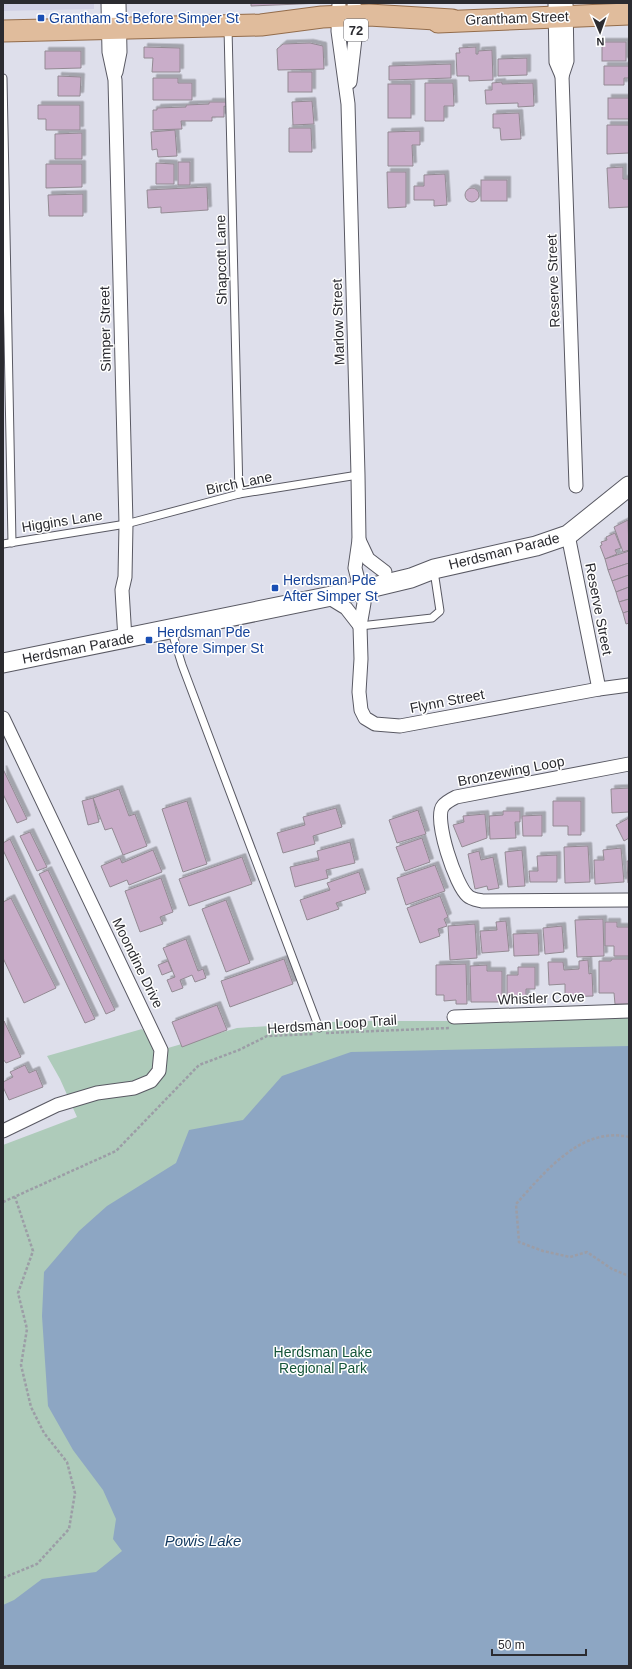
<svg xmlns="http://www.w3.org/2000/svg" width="632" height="1669" font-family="Helvetica,sans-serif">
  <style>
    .built { fill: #d1d1e5 }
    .green { fill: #aecbba }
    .water { fill: #8da6c3 }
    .building { fill: #c9adc9; stroke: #938a93; filter: url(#shadow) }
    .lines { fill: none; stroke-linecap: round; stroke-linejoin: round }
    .service-casing { stroke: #595963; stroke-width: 9 }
    .minor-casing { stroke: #595963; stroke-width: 15 }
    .secondary-casing { stroke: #595963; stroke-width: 21 }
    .primary-casing { stroke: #936c4b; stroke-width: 23 }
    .path { stroke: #9c9da6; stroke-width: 2.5; stroke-dasharray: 3 2; stroke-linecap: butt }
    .service { stroke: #fff; stroke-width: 7 }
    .minor { stroke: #fff; stroke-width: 13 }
    .secondary { stroke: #fff; stroke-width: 19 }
    .primary { stroke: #e0bc9c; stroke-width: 21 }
    .transit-dot { fill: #1a4fb4; stroke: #fff; stroke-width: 1.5 }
    .labels { text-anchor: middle; stroke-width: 3; stroke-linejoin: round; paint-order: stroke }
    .shield { fill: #fff; stroke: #6b6b6e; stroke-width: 1 }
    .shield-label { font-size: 13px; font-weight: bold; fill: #2b2b30 }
    .transit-label { font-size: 14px; fill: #164399; stroke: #fff; text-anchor: start }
    .street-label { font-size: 14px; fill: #2b2b30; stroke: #fff }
    .park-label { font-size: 14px; fill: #155539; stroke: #fff }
    .water-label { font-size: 15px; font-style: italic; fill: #153b61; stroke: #fff }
  </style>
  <defs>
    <filter id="shadow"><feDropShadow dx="3.5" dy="-3.5" stdDeviation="0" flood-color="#0004"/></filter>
  </defs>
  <rect width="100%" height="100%" fill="#dedfeb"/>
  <path class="built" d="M3,3H94V9L3,11Z"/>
  <path class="green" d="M629,1016V1666H3V1145L77,1117L60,1079L47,1056L142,1029L161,1050L237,1028L348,1021H447Z"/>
  <path class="water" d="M629,1046V1666H3V1605L14,1600L42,1579L96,1572L122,1551L113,1539L116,1519L103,1490L73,1450L48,1406L42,1316L44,1272L79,1231L107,1206L176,1163L189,1130L243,1120L282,1076L351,1052Z"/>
  <g class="building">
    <path d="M251,3H323L251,6Z"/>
    <rect x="602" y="42" width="24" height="19"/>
    <path d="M310,43L323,46L324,69L278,70L277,49L283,44Z"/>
    <path d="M144,47L180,48V72H152L153,58H144Z"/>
    <path d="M476,47V54H478V51L492,50L493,80L469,81V76H457L456,53H460L459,48Z"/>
    <path d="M45,51H81V68L45,69Z"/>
    <path d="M527,58V75L498,76V59Z"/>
    <path d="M451,64V78L389,80V66Z"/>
    <path d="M604,66H629V78H624V85H604Z"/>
    <rect x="288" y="72" width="24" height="20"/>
    <path d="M58,76L81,77L80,96H58Z"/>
    <path d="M153,78H178V83H192V100H153Z"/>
    <path d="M502,82V84L533,83L534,106L518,107V103L486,104L485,90H492V83Z"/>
    <path d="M425,83H453L454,106H444V121H425Z"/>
    <rect x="388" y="84" width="23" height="34"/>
    <rect x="608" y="98" width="21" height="21"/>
    <path d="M312,101L314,124L293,125L292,102Z"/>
    <path d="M209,102H226V107L224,106V117H212V121H181L182,129L153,130V110H157V108L186,107V105L209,104Z"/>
    <path d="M38,105H80V130H46V119H38Z"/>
    <path d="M519,113L521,139L501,140L500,128H493V114Z"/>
    <path d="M607,125H629V153L607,154Z"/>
    <path d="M289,128H311L312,152H289Z"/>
    <path d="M175,130L177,156L158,157L157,149L152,150L151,132Z"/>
    <path d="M420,131V145H412L413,166H388V132Z"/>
    <path d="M82,133V159H55V134Z"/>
    <rect x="178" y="162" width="12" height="23"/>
    <path d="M156,163L174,164V184H156Z"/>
    <path d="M46,164H82V187L46,188Z"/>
    <path d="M623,167V179H629V207L609,208L607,168Z"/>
    <path d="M387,172H406V207L388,208Z"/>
    <path d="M445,174L447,205L434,206V200H414V186H424V175Z"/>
    <rect x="481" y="180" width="26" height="21"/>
    <path d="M207,187L208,210L161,213V207L148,208L147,190Z"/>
    <circle cx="472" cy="195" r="7"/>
    <path d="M83,194V216H49L48,195Z"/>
    <path d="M628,520L629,550L623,552L614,527Z"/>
    <path d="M615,533L621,548L615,550L617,554L605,559L600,546L602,545L601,542L607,540L606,537Z"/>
    <path d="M629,551V563L608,570L605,559Z"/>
    <path d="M629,563V575L612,581L608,570Z"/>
    <path d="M629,575V587L616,592L612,581Z"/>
    <path d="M629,587V599L619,602L616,592Z"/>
    <path d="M629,599V611L623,613L619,602Z"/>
    <path d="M629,611V623L626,624L623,613Z"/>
    <path d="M3,769L27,819L17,823L3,794Z"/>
    <path d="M629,788V812L612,813L611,789Z"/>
    <path d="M119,789L129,816L135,814L147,846L123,855L112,828L105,830L93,798Z"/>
    <path d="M93,798L99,822L88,825L82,801Z"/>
    <path d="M187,801L207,864L183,872L162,809Z"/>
    <path d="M553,801H581V835H568V826H553Z"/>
    <path d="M336,808L342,827L313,836L315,844L283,853L277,833L305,825L303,817Z"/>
    <path d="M418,810L426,834L397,843L389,820Z"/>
    <path d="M503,811H520V822H515L516,838L490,839L489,816L503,815Z"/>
    <path d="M485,814L487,838L462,847L453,825L464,822L463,816Z"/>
    <path d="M542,815V836H523L522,816Z"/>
    <path d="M629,818V838L624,841L616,825Z"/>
    <path d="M30,832L47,867L37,871L20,836Z"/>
    <path d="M422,838L430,862L405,871L396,847Z"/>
    <path d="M10,839L95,1019L85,1023L3,850V843Z"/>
    <path d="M350,842L355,863L326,870L328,878L295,887L290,867L319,860L317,851Z"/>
    <path d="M588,846L590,882L565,883L564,847Z"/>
    <path d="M621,848L624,882L595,884L594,860H604L603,850Z"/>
    <path d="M153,850L162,872L129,885L127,880L110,887L101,866L120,858L122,863Z"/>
    <path d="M522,850L525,886L508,887L505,852Z"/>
    <path d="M479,851L481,860L493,857L499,888L488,890L487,886L475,889L468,854Z"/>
    <path d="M557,855V882H530L529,871H538L537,856Z"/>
    <path d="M242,857L252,884L189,906L179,879Z"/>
    <path d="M627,861H629V883H628Z"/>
    <path d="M435,865L445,891L406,905L397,878Z"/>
    <path d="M48,870L115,1010L106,1014L39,874Z"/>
    <path d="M359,872L366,893L336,903L339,909L307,920L300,900L330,890L327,883Z"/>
    <path d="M161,878L173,912L160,917L163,924L140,932L125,891Z"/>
    <path d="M440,896L448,917L444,919L447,926L438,929L440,936L420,943L407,908Z"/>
    <path d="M11,898L56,988L24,1003L3,958V902Z"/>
    <path d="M226,900L250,963L226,972L202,909Z"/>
    <path d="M603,919L604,956L577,957L575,920Z"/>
    <path d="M506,921L509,951L482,953L480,931L497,930L496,922Z"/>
    <path d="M605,922H617V927H629V956H614V946H605Z"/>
    <path d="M475,924L477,958L450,960L448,926Z"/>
    <path d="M562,926L564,952L545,954L543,928Z"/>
    <path d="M538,933L539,955L514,956L513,934Z"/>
    <path d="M186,939L198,971L203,969L206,978L195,982L192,975L180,980L183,988L172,992L167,980L175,977L163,948Z"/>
    <path d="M284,959L293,984L230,1007L221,981Z"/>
    <path d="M612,959H629V1004H615L614,993H599V961H611Z"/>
    <path d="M588,960L589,974L592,973L593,996L565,997V984L549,985L548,962H563L564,970L579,969V961Z"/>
    <path d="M168,961L172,971L162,975L158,965Z"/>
    <path d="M466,964L467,1004H456V1000L444,1001V995H436V965Z"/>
    <path d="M487,965V971H502V1002H471L470,966Z"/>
    <path d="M518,967H535V989H526V999H507V975H518Z"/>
    <path d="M217,1005L227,1030L182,1047L172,1022Z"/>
    <path d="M4,1021L21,1057L6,1063L3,1059Z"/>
    <path d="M25,1065L29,1073L36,1070L43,1087L9,1100L3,1087V1082L13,1077L10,1072Z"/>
  </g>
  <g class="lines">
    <g class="service-casing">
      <g id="service">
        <path d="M228,28L239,494"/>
        <path d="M3,78L12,543"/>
        <path d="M3,544L126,524L239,494L358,475"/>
        <path d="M360,626L432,618L440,611L434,571"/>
        <path d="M171,629L182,665L319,1028"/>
      </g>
    </g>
    <g class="minor-casing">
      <g id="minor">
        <path d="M108,3L109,52L115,80L126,524L125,577L122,590L125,639"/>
        <path d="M339,3L338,31L348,104L358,475L359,540L355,568L364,603L360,626L361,659L359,692L361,710L365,718L375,724L400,726L599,689L629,685"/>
        <path d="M555,3L556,62L562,76L576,486"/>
        <path d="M116,72L120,52L119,3"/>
        <path d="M562,76L567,61L566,3"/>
        <path d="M350,82L356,30L354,3"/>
        <path d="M568,535L599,689"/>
        <path d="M359,540L368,559L385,572"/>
        <path d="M328,597L346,608L360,626"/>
        <path d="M3,718L161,1050L159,1071L151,1081L134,1088L97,1093L57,1105L3,1131"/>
        <path d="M629,764L456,797C452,799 446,802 443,806C433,818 456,887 468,896C471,899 478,900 482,901L629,900"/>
        <path d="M454,1017L629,1011"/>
      </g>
    </g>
    <g class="secondary-casing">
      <path id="secondary" d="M3,663L361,590L411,578L434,569L536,546L568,535L629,486"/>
    </g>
    <g class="primary-casing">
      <g id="primary">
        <path d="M438,22L629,14"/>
        <path d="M3,31L261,25L322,17L369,15L452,20"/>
      </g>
    </g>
    <g class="path">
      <path d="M326,1033L449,1028"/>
      <path d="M629,1137C581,1126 545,1172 516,1204L519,1242L543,1251L570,1257L587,1252L612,1269L629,1276"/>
      <path d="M3,1202L116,1151L199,1065L239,1050L267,1036L313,1034"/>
      <path d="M3,1578L37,1564L69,1529L75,1493L67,1462L44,1433L31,1407L21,1365L27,1329L18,1293L33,1251L15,1197"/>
    </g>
    <use href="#service" class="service"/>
    <use href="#minor" class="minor"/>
    <use href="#secondary" class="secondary"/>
    <use href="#primary" class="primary"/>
  </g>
  <g class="transit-dot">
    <rect x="37" y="14" width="8" height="8" rx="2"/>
    <rect x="271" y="584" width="8" height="8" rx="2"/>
    <rect x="145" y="636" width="8" height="8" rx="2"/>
  </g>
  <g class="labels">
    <rect class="shield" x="344" y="19" width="24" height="22" rx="3"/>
    <g class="shield-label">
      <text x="356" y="35">72</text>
    </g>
    <g class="transit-label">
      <text x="49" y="23">Grantham St Before Simper St</text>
      <text x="283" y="585">Herdsman Pde<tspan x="283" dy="16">After Simper St</tspan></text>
      <text x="157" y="637">Herdsman Pde<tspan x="157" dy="16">Before Simper St</tspan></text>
    </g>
    <g class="street-label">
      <text transform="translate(517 18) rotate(-2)" y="5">Grantham Street</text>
      <text transform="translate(221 260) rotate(-91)" y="5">Shapcott Lane</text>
      <text transform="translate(553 281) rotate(-92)" y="5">Reserve Street</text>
      <text transform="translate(338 322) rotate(-92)" y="5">Marlow Street</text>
      <text transform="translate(105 329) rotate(-91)" y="5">Simper Street</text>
      <text transform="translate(239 483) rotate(-12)" y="5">Birch Lane</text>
      <text transform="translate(62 521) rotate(-9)" y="5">Higgins Lane</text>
      <text transform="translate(504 551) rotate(-14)" y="5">Herdsman Parade</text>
      <text transform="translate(599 609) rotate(79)" y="5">Reserve Street</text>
      <text transform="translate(78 648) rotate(-11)" y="5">Herdsman Parade</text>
      <text transform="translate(447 701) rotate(-11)" y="5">Flynn Street</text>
      <text transform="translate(511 771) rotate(-11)" y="5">Bronzewing Loop</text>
      <text transform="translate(138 963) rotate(64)" y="5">Moondine Drive</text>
      <text transform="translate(541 998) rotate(-2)" y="5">Whistler Cove</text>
      <text transform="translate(332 1024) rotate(-4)" y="5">Herdsman Loop Trail</text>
    </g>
    <g class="park-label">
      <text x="323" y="1357">Herdsman Lake<tspan x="323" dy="16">Regional Park</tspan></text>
    </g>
    <g class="water-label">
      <text x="203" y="1546">Powis Lake</text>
    </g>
  </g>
  <rect width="632" height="1669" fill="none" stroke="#2b2b30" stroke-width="8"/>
  <g transform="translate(600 32) rotate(178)" stroke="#ffffff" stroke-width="3" paint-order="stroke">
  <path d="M0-3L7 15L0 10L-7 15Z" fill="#2b2b30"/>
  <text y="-6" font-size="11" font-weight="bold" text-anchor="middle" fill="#2b2b30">N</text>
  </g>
  <path d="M492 1649v6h94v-6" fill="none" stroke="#2b2b30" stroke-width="2"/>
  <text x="498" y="1649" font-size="12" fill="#2b2b30" stroke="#ffffff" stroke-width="3" paint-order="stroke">50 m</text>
</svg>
